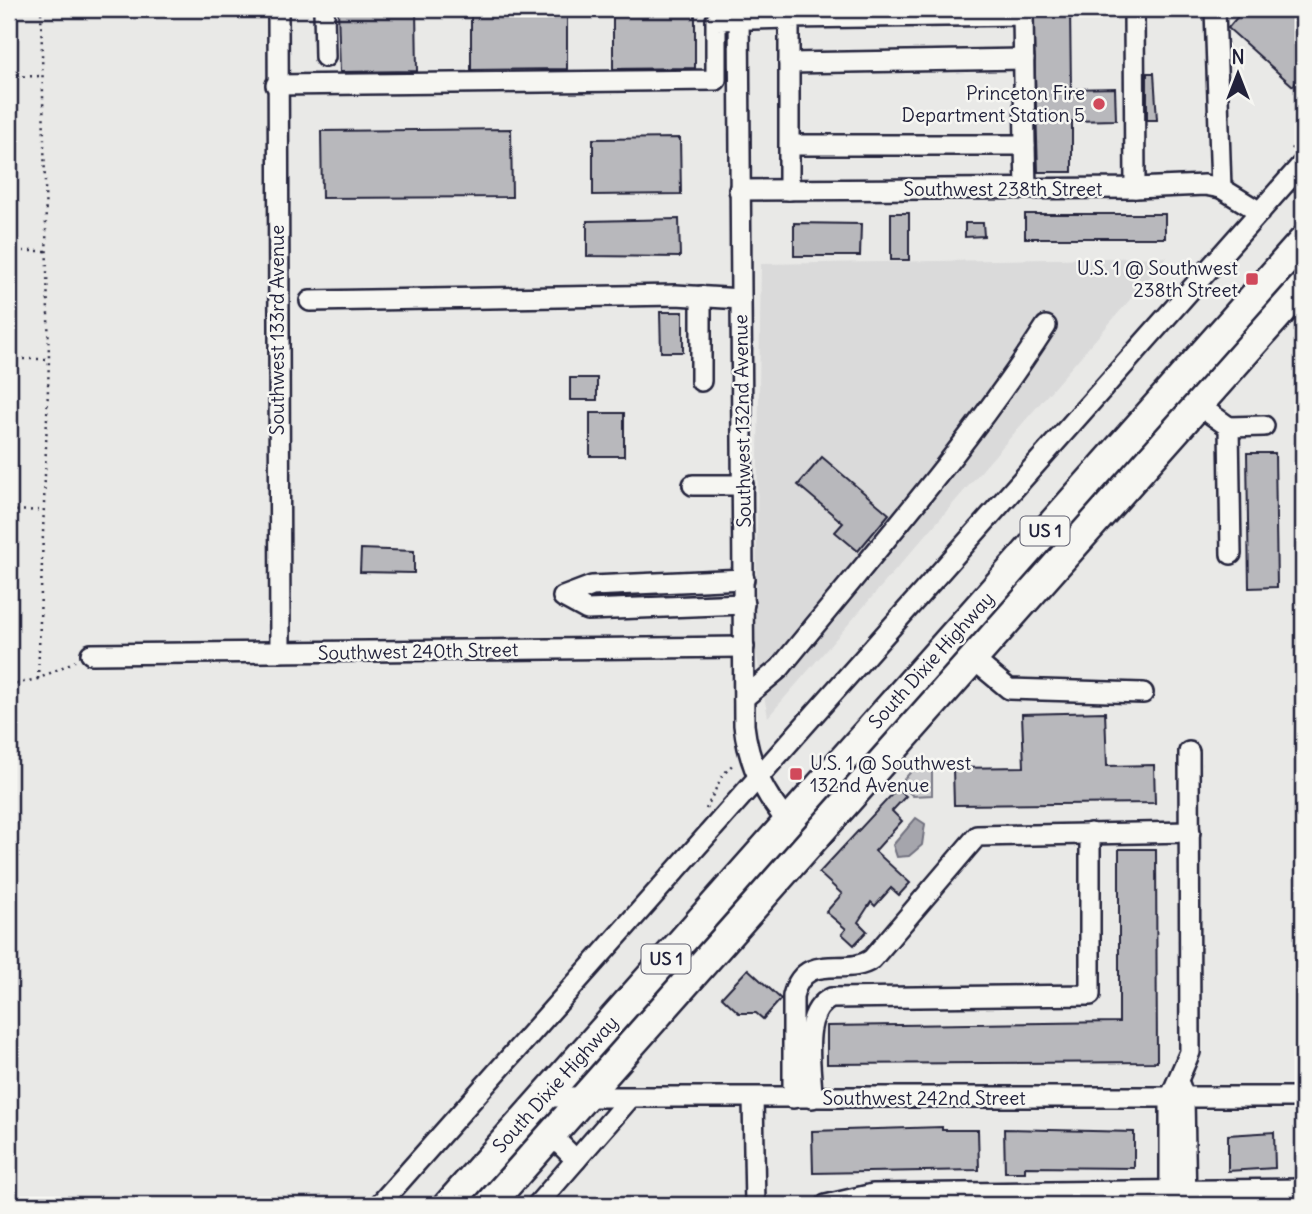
<svg xmlns="http://www.w3.org/2000/svg" width="1312" height="1214" font-family="Delius,sans-serif">
  <style>
    .built { fill: #dadada }
    .green { fill: #ccccce; stroke: #777784; stroke-width: 2 }
    .water { fill: #a5a5ac; stroke: #71717f; stroke-width: 2 }
    .building { fill: #b8b8bc; stroke: #22223b; stroke-width: 2 }
    .lines { fill: none; stroke-linecap: round; stroke-linejoin: round }
    .minor-casing { stroke: #22223b; stroke-width: 24 }
    .highway-casing { stroke: #22223b; stroke-width: 33 }
    .path { stroke: #22223b; stroke-width: 2.5; stroke-dasharray: 2 5; stroke-linecap: butt }
    .minor { stroke: #f6f6f2; stroke-width: 19 }
    .highway { stroke: #f6f6f2; stroke-width: 28 }
    .poi-dot { fill: #d1495b; stroke: #f6f6f2; stroke-width: 2.5 }
    .labels { text-anchor: middle; stroke-width: 5; stroke-linejoin: round; paint-order: stroke }
    .shield { fill: #f6f6f2; stroke: #626272; stroke-width: 2 }
    .shield-label { font-size: 18px; font-weight: bold; fill: #22223b }
    .poi-label { font-size: 19px; fill: #22223b; stroke: #f6f6f2; text-anchor: end }
    .street-label { font-size: 19px; fill: #22223b; stroke: #f6f6f2 }
  </style>
  <rect width="100%" height="100%" fill="#e9e9e7"/>
  <filter id="ink" filterUnits="userSpaceOnUse"><feTurbulence type="fractalNoise" baseFrequency=".0143" numOctaves="2"/><feDisplacementMap in="SourceGraphic" scale="14" xChannelSelector="R" yChannelSelector="G"/><feConvolveMatrix kernelMatrix="1 2 1 2 8 2 1 2 1" color-interpolation-filters="sRGB"/></filter>
  <g filter="url(#ink)">
    <path class="built" d="M1167,257L768,717L755,647L761,264Z"/>
    <path class="green" d="M922,759L932,770V795L913,796L900,784Z"/>
    <path class="water" d="M916,818L925,824L922,845L909,856L897,857L893,845Z"/>
    <g class="building">
      <path d="M338,9H416L417,71L340,72Z"/>
      <path d="M471,9H567V69L471,70Z"/>
      <path d="M613,9H695V68L613,69Z"/>
      <path d="M1033,9H1070L1071,89L1115,88L1116,120L1072,121V172H1038Z"/>
      <path d="M1244,9H1303V85L1298,80L1293,86L1228,28Z"/>
      <path d="M1147,73H1154L1157,120H1147Z"/>
      <path d="M511,129L512,197L322,198L321,131Z"/>
      <path d="M680,138L681,194L593,195V139Z"/>
      <rect x="891" y="213" width="18" height="47"/>
      <rect x="1025" y="214" width="140" height="24"/>
      <path d="M679,219L680,257L587,256V221Z"/>
      <path d="M794,223L861,224L860,256H794Z"/>
      <path d="M965,223H983L984,236L965,237Z"/>
      <path d="M660,312H683V352H661Z"/>
      <rect x="570" y="378" width="27" height="22"/>
      <rect x="590" y="413" width="34" height="43"/>
      <path d="M1247,453H1275L1277,587L1249,588Z"/>
      <path d="M822,457L889,514L858,551L835,532L843,523L798,485Z"/>
      <path d="M361,549L414,551V573L360,572Z"/>
      <path d="M1105,712L1107,766L1154,765L1155,803L954,805L953,768L1024,767L1022,714Z"/>
      <path d="M897,789L906,796L892,811L902,821L875,851L910,883L899,895L891,888L875,906L871,902L858,922L867,931L854,945L842,934L846,929L826,912L842,894L819,873Z"/>
      <path d="M1119,849H1156L1157,1062L827,1064V1026L1119,1022Z"/>
      <path d="M748,969L781,999L763,1019L756,1013H739L722,997Z"/>
      <path d="M942,1127V1130H978L979,1170L813,1173L812,1131Z"/>
      <path d="M1004,1129L1134,1132V1168L1025,1167V1172H1005Z"/>
      <path d="M1274,1132L1275,1168L1228,1171V1135Z"/>
    </g>
    <g class="lines">
      <g class="minor-casing">
        <g id="minor">
          <path d="M278,9L280,652"/>
          <path d="M324,9L325,57"/>
          <path d="M739,9L744,725C748,762 763,793 787,821"/>
          <path d="M1215,9L1221,188"/>
          <path d="M1134,12L1135,188"/>
          <path d="M789,63L1024,59"/>
          <path d="M276,85L716,80V20L789,18"/>
          <path d="M789,145H1025L1023,15L789,18V190"/>
          <path d="M1025,145L1026,189"/>
          <path d="M739,190L1135,188L1205,185L1221,188L1260,212"/>
          <path d="M701,296V381"/>
          <path d="M310,301L676,295L741,299"/>
          <path d="M1198,405L1229,427L1231,554"/>
          <path d="M1229,427L1264,426"/>
          <path d="M693,485H743"/>
          <path d="M744,579L592,586L563,597L587,610L744,604"/>
          <path d="M91,654L744,647"/>
          <path d="M973,659L1009,689L1143,693"/>
          <path d="M744,698L780,668C871,556 968,447 1046,326"/>
          <path d="M1180,1086L1184,1098L1186,1205"/>
          <path d="M544,1097H1303"/>
          <path d="M753,1098L755,1205"/>
          <path d="M793,1098V996C805,949 846,978 872,959L977,836L1190,832"/>
          <path d="M812,1098C812,1068 799,1013 831,998L1090,995V833"/>
          <path d="M551,1135L576,1160"/>
          <path d="M379,1205L1303,163"/>
          <path d="M537,1205L630,1098"/>
          <path d="M826,1205L873,1194L1303,1189"/>
          <path d="M1170,1205V1098L1190,1052L1189,752"/>
        </g>
      </g>
      <g class="highway-casing">
        <g id="highway">
          <path d="M448,1205L1303,241"/>
          <path d="M489,1205L1303,287"/>
        </g>
      </g>
      <g class="path">
        <path d="M9,77L42,76"/>
        <path d="M1291,149L1303,136"/>
        <path d="M9,251H46"/>
        <path d="M9,359H49"/>
        <path d="M9,511L43,510"/>
        <path d="M38,679L49,359L41,9"/>
        <path d="M9,685L38,679L75,661"/>
        <path d="M706,809L722,776L735,762"/>
        <path d="M356,1205L363,1197"/>
      </g>
      <use href="#minor" class="minor"/>
      <use href="#highway" class="highway"/>
    </g>
  </g>
  <g class="poi-dot">
    <circle cx="1099" cy="104" r="7"/>
    <rect x="1245" y="272" width="14" height="14" rx="3.5"/>
    <rect x="789" y="767" width="14" height="14" rx="3.5"/>
  </g>
  <g class="labels">
    <g class="shield">
      <rect x="1020.5" y="516.5" width="49" height="29" rx="5"/>
      <rect x="641.5" y="944.5" width="49" height="29" rx="5"/>
    </g>
    <g class="shield-label">
      <text x="1045" y="537">US 1</text>
      <text x="666" y="965">US 1</text>
    </g>
    <g class="poi-label">
      <text x="1085" y="100">Princeton Fire<tspan x="1085" dy="22">Department Station 5</tspan></text>
      <text x="1238" y="275">U.S. 1 @ Southwest<tspan x="1238" dy="22">238th Street</tspan></text>
      <text x="810" y="770" text-anchor="start">U.S. 1 @ Southwest<tspan x="810" dy="22">132nd Avenue</tspan></text>
    </g>
    <g class="street-label">
      <text x="1003" y="196">Southwest 238th Street</text>
      <text transform="translate(277 330) rotate(-90)" y="7">Southwest 133rd Avenue</text>
      <text transform="translate(742 421) rotate(-91)" y="7">Southwest 132nd Avenue</text>
      <text transform="translate(418 651) rotate(-1)" y="7">Southwest 240th Street</text>
      <text transform="translate(931 660) rotate(-48)" y="7">South Dixie Highway</text>
      <text transform="translate(555 1084) rotate(-48)" y="7">South Dixie Highway</text>
      <text x="924" y="1105">Southwest 242nd Street</text>
    </g>
  </g>
  <rect width="1312" height="1214" fill="none" stroke="#f6f6f2" stroke-width="35"/>
  <rect x="18" y="18" width="1277" height="1179" fill="none" stroke="#22223b" stroke-width="2.5" filter="url(#ink)"/>
  <g transform="translate(1238 74)" stroke="#f6f6f2" stroke-width="5" paint-order="stroke">
  <path d="M0-5L12 26L0 18L-12 26Z" fill="#22223b"/>
  <text y="-10" font-size="19" font-weight="bold" text-anchor="middle" fill="#22223b">N</text>
  </g>
</svg>
